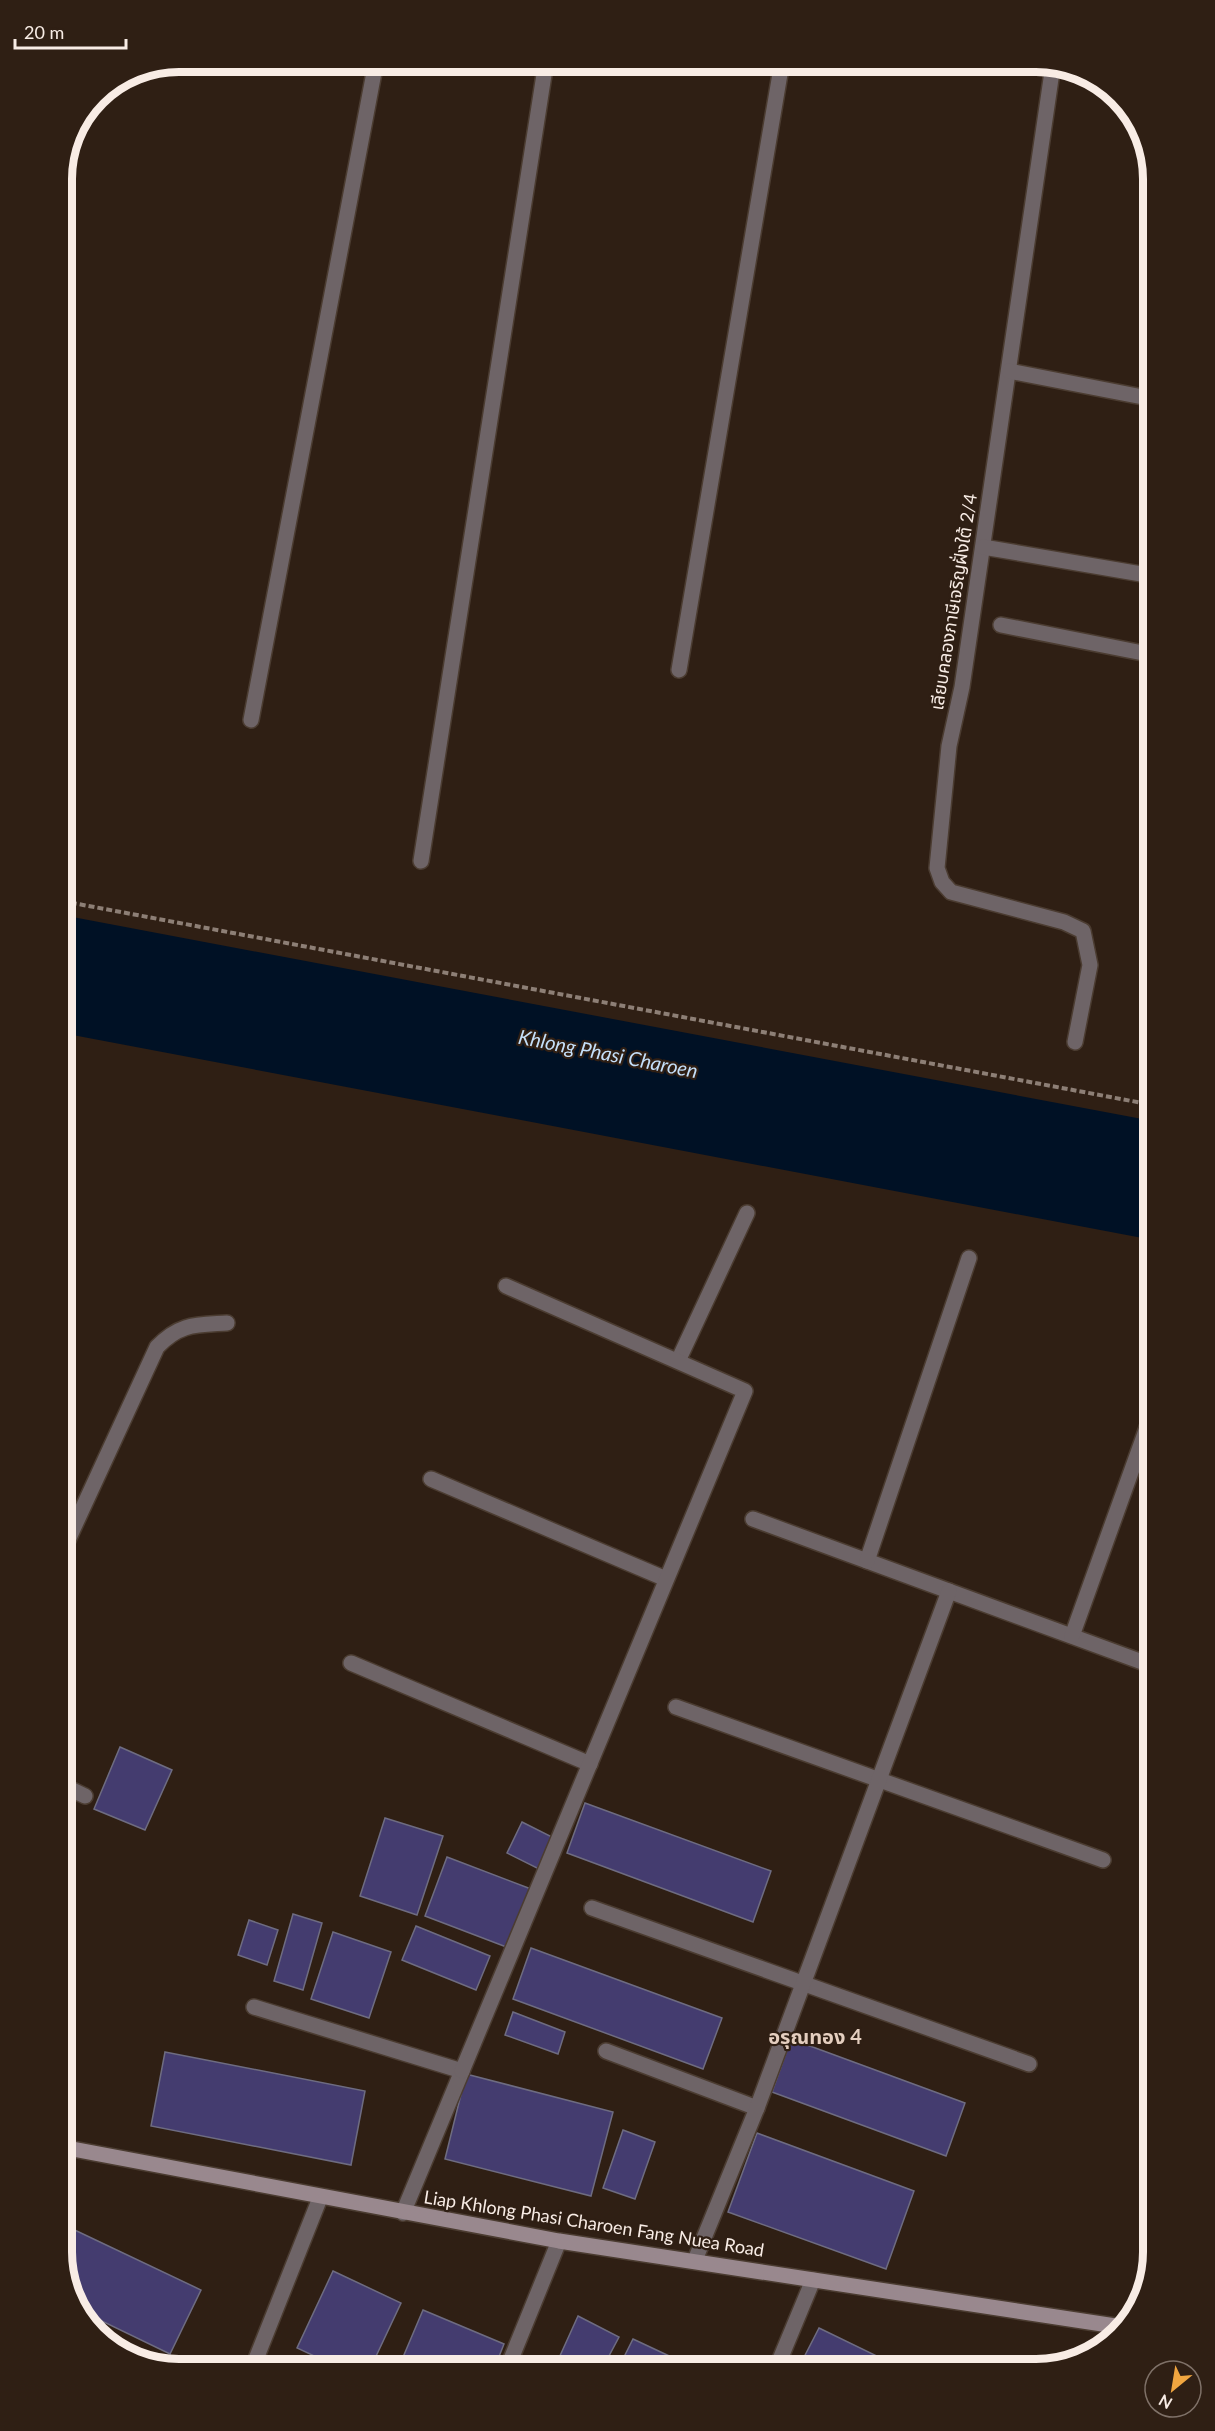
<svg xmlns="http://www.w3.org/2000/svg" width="1215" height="2431" font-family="Lato,'Noto Sans Thai',sans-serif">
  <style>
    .water { fill: #001125 }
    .building { fill: #443c6f; stroke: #6e6c81; stroke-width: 1.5 }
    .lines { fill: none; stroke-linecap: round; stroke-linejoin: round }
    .lane-casing { stroke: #4b3c31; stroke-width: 18 }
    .street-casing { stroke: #4b3c31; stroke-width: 18 }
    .secondary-casing { stroke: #4b3c31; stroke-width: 18 }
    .path { stroke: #8d7f76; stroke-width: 4; stroke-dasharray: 6 3; stroke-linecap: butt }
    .lane { stroke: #6e6467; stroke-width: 15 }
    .street { stroke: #6e6467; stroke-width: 15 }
    .secondary { stroke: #99888e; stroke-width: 15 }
    .labels { text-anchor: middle; stroke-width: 4.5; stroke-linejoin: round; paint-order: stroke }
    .street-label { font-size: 18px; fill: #f8ece5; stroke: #2f1f14 }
    .water-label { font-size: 20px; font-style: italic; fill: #c4dff9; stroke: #2f1f14 }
    .neighbourhood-label { font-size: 20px; font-weight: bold; fill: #e4cebf; stroke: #2f1f14 }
    .rim { fill: none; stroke: #f8ece5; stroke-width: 8 }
  </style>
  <rect width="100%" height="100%" fill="#2f1f14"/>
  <path class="water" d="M62,915L1153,1121V1240L62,1033Z"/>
  <g class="building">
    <path d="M120,1747L172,1770L145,1830L94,1809Z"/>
    <path d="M585,1803L771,1871L753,1922L567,1853Z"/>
    <path d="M385,1818L443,1836L417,1915L360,1896Z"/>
    <path d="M522,1822L554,1838L539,1869L507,1853Z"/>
    <path d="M447,1857L531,1889L509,1948L425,1916Z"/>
    <path d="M293,1914L322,1923L303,1990L274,1981Z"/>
    <path d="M249,1920L278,1930L267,1965L238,1955Z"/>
    <path d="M416,1926L490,1956L476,1990L402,1960Z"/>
    <path d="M333,1932L391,1952L369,2018L311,1999Z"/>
    <path d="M531,1948L722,2018L703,2069L513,1999Z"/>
    <path d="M513,2012L565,2032L558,2054L505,2035Z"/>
    <path d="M791,2039L965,2103L946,2156L772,2092Z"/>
    <path d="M165,2052L365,2091L351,2165L151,2126Z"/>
    <path d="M466,2074L613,2112L591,2196L445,2159Z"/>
    <path d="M623,2130L655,2142L635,2199L603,2188Z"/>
    <path d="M757,2133L914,2191L886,2269L728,2212Z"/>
    <path d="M62,2224L201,2290L170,2354L81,2311L70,2297L62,2252Z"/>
    <path d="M333,2271L401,2303L370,2369H342L297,2348Z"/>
    <path d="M423,2310L504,2344L494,2369H398Z"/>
    <path d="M578,2316L619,2337L602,2369H554Z"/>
    <path d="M819,2328L883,2359L878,2369H798Z"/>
    <path d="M633,2339L697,2369H618Z"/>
    <path d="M294,2358L321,2369H289Z"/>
  </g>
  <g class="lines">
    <g class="lane-casing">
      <g id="lane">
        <path d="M62,1553L157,1347C180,1323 196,1325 227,1323"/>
        <path d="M62,1785L85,1796"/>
        <path d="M606,2051L757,2108"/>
      </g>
    </g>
    <g class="street-casing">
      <g id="street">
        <path d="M1053,65L962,687L949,746L937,868L942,882L951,892L1064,922L1083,931L1090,965L1075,1042"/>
        <path d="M1009,371L1153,399"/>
        <path d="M983,547L1153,576"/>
        <path d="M1001,625L1153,655"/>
        <path d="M679,670L782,62"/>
        <path d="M251,720L376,62"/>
        <path d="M421,861L546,62"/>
        <path d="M678,1361L747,1213"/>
        <path d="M431,1479L666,1579"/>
        <path d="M753,1519L1153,1666"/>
        <path d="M867,1561L969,1258"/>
        <path d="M1072,1636L1153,1411"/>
        <path d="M351,1663L590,1764"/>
        <path d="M676,1707L1103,1860"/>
        <path d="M592,1908L1029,2064"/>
        <path d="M254,2007L462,2071L403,2213"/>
        <path d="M462,2071L745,1391L506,1286"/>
        <path d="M695,2260L757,2108L949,1591"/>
        <path d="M252,2369L320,2198"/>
        <path d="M507,2369L559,2241"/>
        <path d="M776,2369L813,2280"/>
      </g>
    </g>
    <g class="secondary-casing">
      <path id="secondary" d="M62,2147L559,2241L1122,2327"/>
    </g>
    <path class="path" d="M62,901L1153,1105"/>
    <use href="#lane" class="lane"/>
    <use href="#street" class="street"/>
    <use href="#secondary" class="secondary"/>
  </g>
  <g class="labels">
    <g class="street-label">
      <text transform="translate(954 602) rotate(-81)" y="6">เลียบคลองภาษีเจริญฝั่งใต้ 2/4</text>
      <text transform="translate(594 2224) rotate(9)" y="6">Liap Khlong Phasi Charoen Fang Nuea Road</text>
    </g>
    <g class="water-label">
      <text transform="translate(608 1054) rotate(11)" y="7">Khlong Phasi Charoen</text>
    </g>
    <g class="neighbourhood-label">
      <text x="815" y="2044">อรุณทอง 4</text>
    </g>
  </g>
  <path d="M0 0H1215V2431H0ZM179 72H1036A107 107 0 0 1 1143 179V2252A107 107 0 0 1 1036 2359H179A107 107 0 0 1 72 2252V179A107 107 0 0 1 179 72Z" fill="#2f1f14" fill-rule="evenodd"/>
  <path class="rim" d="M179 72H1036A107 107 0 0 1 1143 179V2252A107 107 0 0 1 1036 2359H179A107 107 0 0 1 72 2252V179A107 107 0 0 1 179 72Z"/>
  <g transform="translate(1173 2389) rotate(210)"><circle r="28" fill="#2f1f14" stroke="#7f7168" stroke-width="1.5"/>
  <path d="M0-4.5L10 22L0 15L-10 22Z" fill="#f1a640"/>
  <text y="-9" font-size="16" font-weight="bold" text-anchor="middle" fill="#f8ece5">N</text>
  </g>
  <path d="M15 39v9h111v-9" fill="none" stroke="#f8ece5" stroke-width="3"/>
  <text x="24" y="39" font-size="18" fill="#f8ece5" stroke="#2f1f14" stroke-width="4.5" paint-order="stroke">20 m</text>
</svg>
